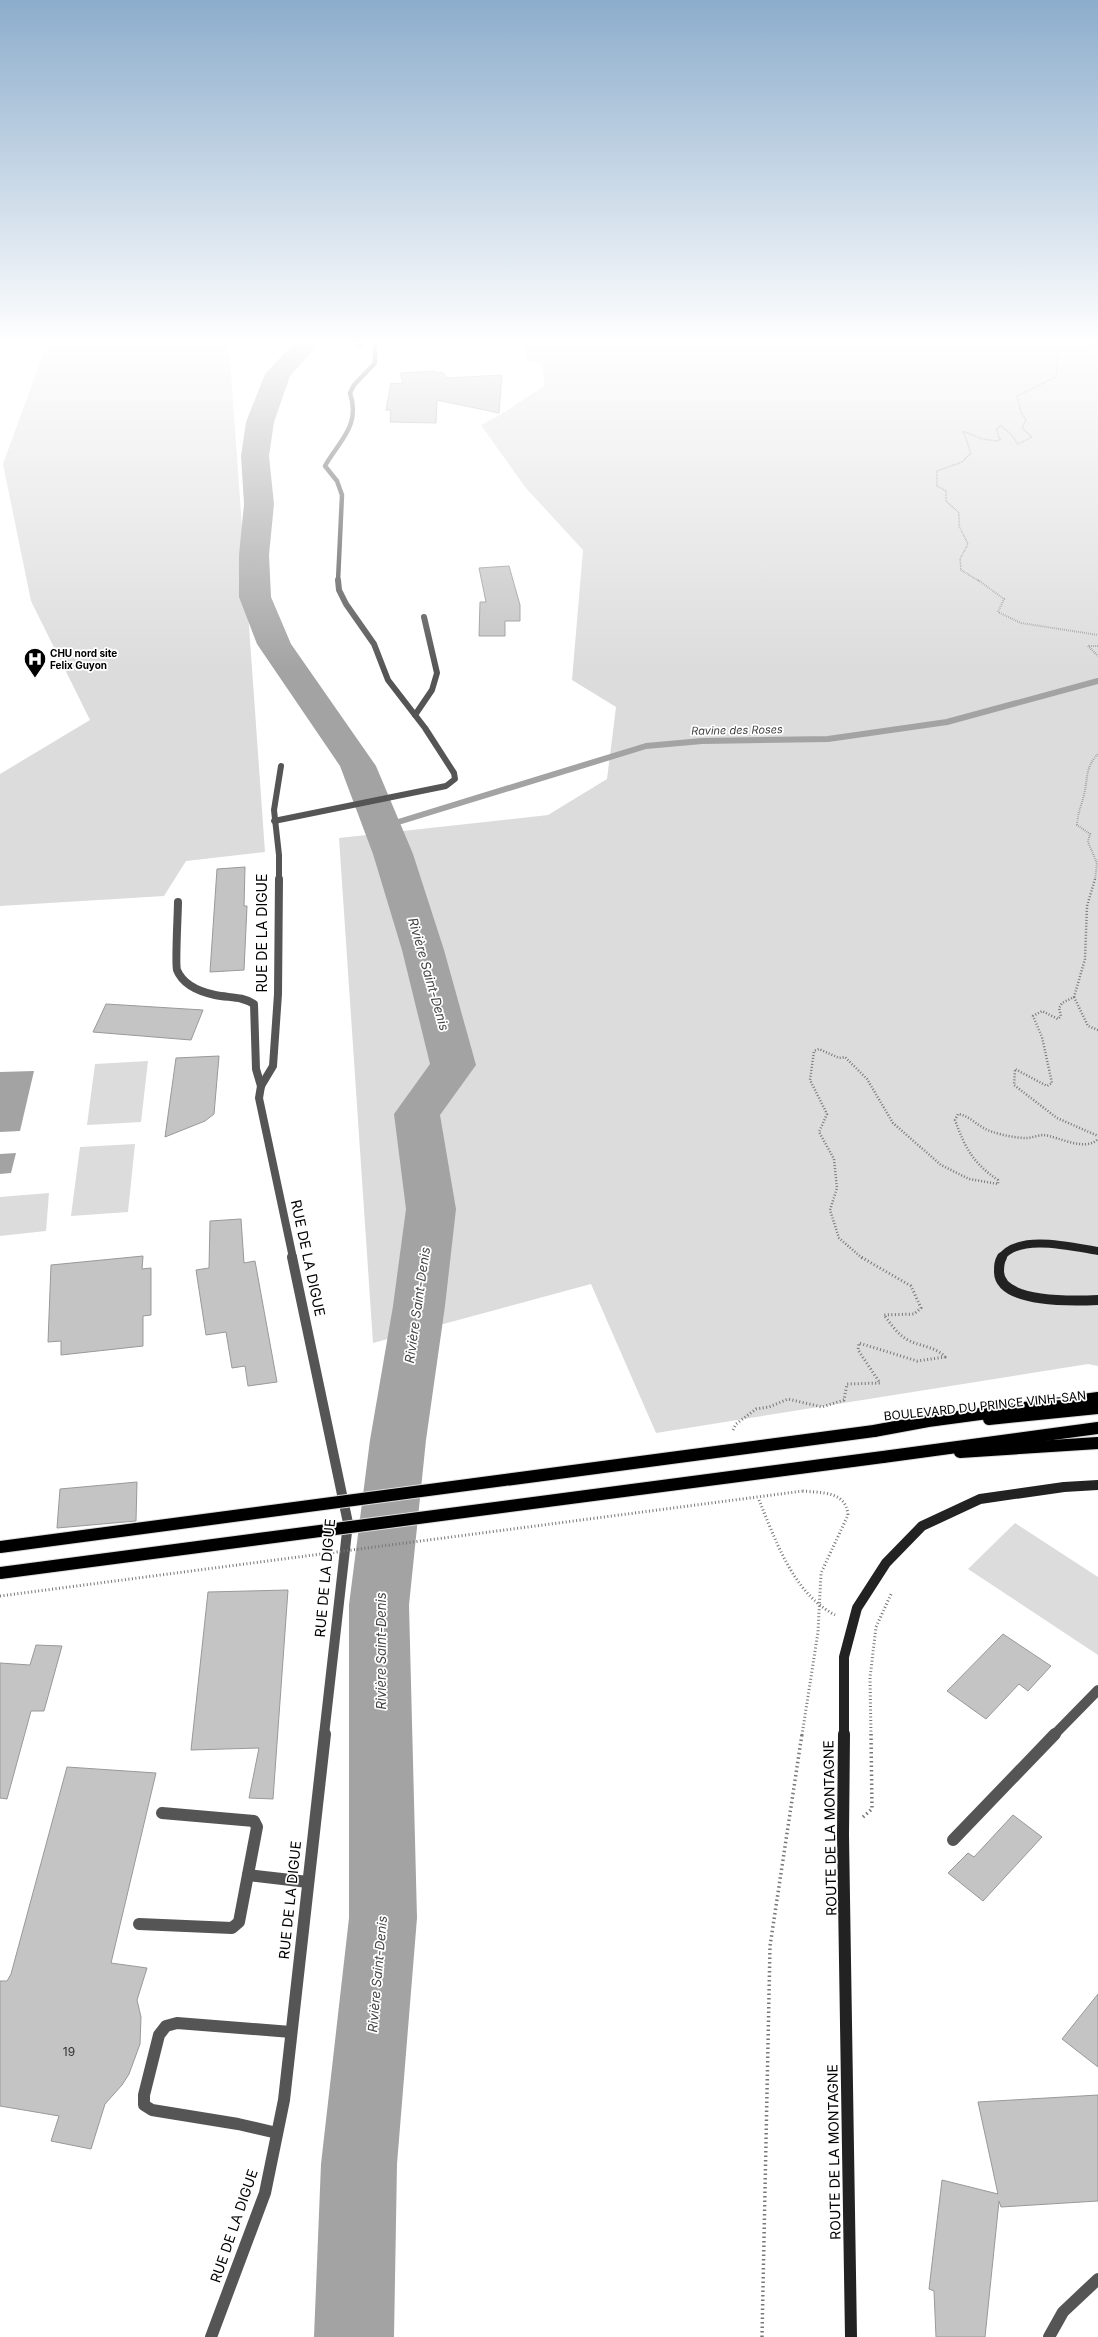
<svg xmlns="http://www.w3.org/2000/svg" width="1098" height="2337" font-family="Inter,sans-serif">
  <style>
    .green { fill: #dcdcdc }
    .water { fill: #a3a3a3 }
    .lines { fill: none; stroke-linecap: round; stroke-linejoin: round }
    .stream { stroke: #a3a3a3; stroke-width: 6 }
    .river { fill: #a3a3a3; fill-rule: evenodd }
    .building { fill: #c4c4c4; stroke: #999 }
    .primary-casing { stroke: #dbdbdb; stroke-width: 14 }
    .path-far4 { stroke: #777; stroke-width: 1.5; stroke-dasharray: 0.5 1; stroke-linecap: butt }
    .path-far3 { stroke: #777; stroke-width: 2; stroke-dasharray: 0.5 1.5; stroke-linecap: butt }
    .path-far2 { stroke: #777; stroke-width: 2.5; stroke-dasharray: 1 2; stroke-linecap: butt }
    .path-far1 { stroke: #777; stroke-width: 3; stroke-dasharray: 1 2.5; stroke-linecap: butt }
    .path { stroke: #777; stroke-width: 3.5; stroke-dasharray: 1.5 3; stroke-linecap: butt }
    .lane-far1 { stroke: #555; stroke-width: 6 }
    .lane { stroke: #555; stroke-width: 12 }
    .street-far4 { stroke: #555; stroke-width: 4.5 }
    .street-far3 { stroke: #555; stroke-width: 6 }
    .street-far2 { stroke: #555; stroke-width: 8 }
    .street-far1 { stroke: #555; stroke-width: 10 }
    .street { stroke: #555; stroke-width: 12 }
    .secondary-far2 { stroke: #222; stroke-width: 8 }
    .secondary-far1 { stroke: #222; stroke-width: 10 }
    .secondary { stroke: #222; stroke-width: 12 }
    .primary { stroke: #000; stroke-width: 12 }
    .primary-bridge-casing { stroke: #dbdbdb; stroke-width: 14; stroke-linecap: butt }
    .path-bridge { stroke: #777; stroke-width: 3; stroke-dasharray: 1 2.5; stroke-linecap: butt }
    .primary-bridge { stroke: #000; stroke-width: 12 }
    .labels { text-anchor: middle; stroke-width: 3.5; stroke-linejoin: round; paint-order: stroke }
    .far-poi-label { font-size: 10px; font-weight: bold; fill: #000; stroke: #fff; text-anchor: start }
    .far-water-label { font-size: 11px; font-style: italic; fill: #444; stroke: #fff }
    .street-label { font-size: 12px; fill: #000; stroke: #fff }
    .near-number-label { font-size: 12px; fill: #313131 }
    .water-label { font-size: 13px; font-style: italic; fill: #444; stroke: #fff }
    .near-street-label { font-size: 14px; fill: #000; stroke: #fff }
  </style>
  <rect width="100%" height="100%" fill="#fff"/>
  <g class="green">
    <path d="M42,344H229L265,852L186,861L164,896L0,906V774L90,720L31,601L3,464L41,360Z"/>
    <path d="M525,344H1098V1366L1088,1364L656,1433L591,1284L373,1343L339,838L548,815L607,779L616,707L572,680L583,550L525,487L481,425L500,415L544,386L543,366L526,360Z"/>
    <path d="M148,1061L141,1122L87,1125L95,1064Z"/>
    <path d="M135,1144L128,1212L71,1216L80,1147Z"/>
    <path d="M49,1193L46,1231L0,1236V1197Z"/>
    <path d="M1015,1523L1098,1577V1655L968,1569Z"/>
  </g>
  <g class="water">
    <path d="M34,1071L20,1131L0,1132V1072Z"/>
    <path d="M16,1153L11,1173L0,1174V1154Z"/>
  </g>
  <g class="lines">
    <path class="stream" d="M382,827L646,746L702,741L828,739L947,722L1098,681"/>
    <path class="river" d="M293,344H319L290,376L274,422L269,456L274,504L269,555L271,597L291,644L376,766L413,854L444,950L476,1065L440,1115L456,1209L445,1306L426,1440L409,1605L417,1918L397,2164L394,2337H314L321,2164L349,1918V1605L370,1440L393,1306L406,1209L394,1114L430,1064L402,950L373,854L340,766L257,644L239,597V555L244,504L241,456L246,422L265,374Z"/>
  </g>
  <g class="building">
    <path d="M435,371L436,373L443,372L446,378L502,375L499,413L437,400L436,423L390,422L391,410H386L391,383L403,384L400,373Z"/>
    <path d="M509,566L520,605V621H505V636H479L480,602H486L479,568Z"/>
    <path d="M245,867L244,906H247L244,970L210,972L217,869Z"/>
    <path d="M106,1004L203,1010L191,1040L93,1032Z"/>
    <path d="M219,1056L214,1114L205,1121L165,1137L176,1058Z"/>
    <path d="M241,1219L244,1263L255,1261L277,1382L248,1386L245,1366L232,1368L226,1332L206,1335L196,1270L209,1268L210,1221Z"/>
    <path d="M143,1256L142,1269L151,1268V1315L143,1316V1346L61,1355V1341L48,1342L51,1265Z"/>
    <path d="M137,1482L136,1521L57,1528L60,1489Z"/>
    <path d="M288,1590L273,1799L249,1798L259,1748L191,1750L208,1592Z"/>
    <path d="M1003,1634L1051,1666L1028,1691L1019,1684L986,1719L947,1691Z"/>
    <path d="M36,1645L62,1646L44,1711H31L7,1799L0,1798V1663L30,1665Z"/>
    <path d="M67,1767L156,1773L111,1963L147,1968L137,2000L141,2017L140,2044L129,2074L122,2085L105,2104L91,2149L51,2141L59,2116L0,2106V1981H7L11,1974Z"/>
    <path d="M1013,1815L1042,1837L983,1901L948,1873L968,1853L974,1857Z"/>
    <path d="M1098,1994V2067L1062,2039Z"/>
    <path d="M1098,2095V2201L1001,2207L999,2201L985,2337H936L934,2291L929,2289L942,2180L998,2194L978,2102Z"/>
  </g>
  <g class="lines">
    <g class="primary-casing">
      <g id="primary">
        <path d="M989,1419L1098,1408"/>
        <path d="M874,1431L928,1421L1098,1398"/>
        <path d="M960,1452L1098,1443"/>
        <path d="M883,1457L1098,1428"/>
      </g>
    </g>
    <path class="path-far4" d="M979,581L961,570L960,559L968,544L959,526V513L946,501V491L937,486V471L962,462L971,453L963,431L982,439L997,441L1000,439L996,429L1001,426L1011,434L1018,444L1032,437L1022,428L1026,420L1021,412L1017,396L1056,377L1058,353L1063,350L1087,348L1090,344"/>
    <g class="path-far3">
      <path d="M978,580L1004,599L998,612L1021,623L1098,635"/>
      <path d="M1098,646H1088L1098,656"/>
      <path d="M1095,880L1097,863L1088,842L1090,834L1077,825C1078,811 1081,807 1084,795C1088,779 1085,767 1098,754"/>
    </g>
    <g class="path-far2">
      <path d="M1095,879L1087,906L1085,959L1074,997L1062,1003L1059,1008L1061,1016L1058,1019L1042,1011L1033,1016L1042,1037L1052,1083L1047,1086L1015,1069L1014,1085L1057,1118L1098,1136"/>
      <path d="M1074,997L1088,1026L1098,1030"/>
      <path d="M862,1258L839,1238L830,1210L837,1188L834,1159L819,1132L827,1114L810,1080L814,1051L819,1049L839,1058L845,1057L867,1079L893,1123L941,1165L969,1179L998,1184V1180C973,1163 965,1148 955,1120L958,1114C971,1116 977,1127 993,1132C1002,1135 1016,1138 1026,1138C1032,1138 1038,1135 1044,1135C1059,1137 1085,1152 1098,1139"/>
    </g>
    <g class="path-far1">
      <path d="M733,1430L736,1424L756,1409L769,1407L788,1399L822,1407L844,1400L847,1384L880,1383L858,1350L859,1343L917,1361L945,1357C935,1346 921,1347 908,1340C898,1335 891,1324 884,1315L914,1314L921,1308L911,1286L861,1257"/>
      <path d="M759,1500C776,1541 793,1593 835,1615"/>
      <path d="M802,1735L818,1632L821,1573L848,1515C846,1491 822,1493 803,1491"/>
      <path d="M871,1735L870,1678L876,1627L892,1592"/>
    </g>
    <g class="path">
      <path d="M863,1817L872,1809L871,1734"/>
      <path d="M762,2337L770,1946L802,1734"/>
    </g>
    <path class="lane-far1" d="M415,715L432,690L437,673L424,617"/>
    <g class="lane">
      <path d="M248,1875L308,1882"/>
      <path d="M139,1924L232,1928L239,1922L257,1827L254,1821L162,1813"/>
      <path d="M277,2133L238,2124L152,2110L144,2105V2095L159,2035L166,2026L177,2023L291,2032"/>
    </g>
    <g class="street-far4">
      <path d="M355,344L360,346"/>
      <path d="M338,581L342,495L337,481L325,466C339,441 361,426 350,393L354,385L375,363V344"/>
    </g>
    <g class="street-far3">
      <path d="M274,821L446,786L455,779L454,773L425,728L388,680L374,644L346,604L339,590L338,580"/>
      <path d="M279,880V855L274,810L281,766"/>
    </g>
    <g class="street-far2">
      <path d="M279,879L278,994L273,1066L261,1086L259,1098L293,1258"/>
      <path d="M178,902C178,913 175,963 177,970C183,985 201,992 215,995C229,998 242,996 254,1004L256,1069L261,1086"/>
    </g>
    <g class="street-far1">
      <path d="M292,1257L348,1523L324,1735"/>
      <path d="M1054,1735L1098,1690"/>
    </g>
    <g class="street">
      <path d="M953,1840L1055,1734"/>
      <path d="M211,2337L265,2193L284,2100L325,1734"/>
      <path d="M1049,2337L1063,2312L1098,2279"/>
    </g>
    <path class="secondary-far2" d="M1001,1258C1018,1233 1073,1247 1098,1251"/>
    <g class="secondary-far1">
      <path d="M1002,1257C999,1262 999,1266 999,1272C1000,1304 1076,1301 1098,1300"/>
      <path d="M844,1735V1657L857,1608L886,1563L922,1526L980,1499L1064,1487L1098,1485"/>
    </g>
    <path class="secondary" d="M844,1734L843,1835L851,2337"/>
    <use href="#primary" class="primary"/>
    <g class="primary-bridge-casing">
      <g id="primary-bridge">
        <path d="M0,1547L874,1431"/>
        <path d="M0,1573L883,1457"/>
      </g>
    </g>
    <path class="path-bridge" d="M0,1596L803,1491"/>
    <use href="#primary-bridge" class="primary-bridge"/>
  </g>
  <linearGradient id="sky" x2="0" y2="1"><stop stop-color="#8cadcc"/><stop offset="0.51" stop-color="#fff"/><stop offset="1" stop-color="#fff" stop-opacity="0"/></linearGradient>
  <rect width="1098" height="671" fill="url(#sky)"/>
  <defs>
    <g id="hospital-pin" transform="scale(1.15)"><path d="M0 17L-7.5 6A9.5 9.5 0 1 1 7.5 6Z" fill="#000" stroke="#fff"/><path d="M-5-5h3v3.5h4V-5h3V5h-3V1.5h-4V5h-3Z" fill="#fff"/></g>
  </defs>
  <g fill-rule="evenodd">
    <use href="#hospital-pin" x="35" y="659"/>
  </g>
  <g class="labels">
    <g class="far-poi-label">
      <text x="50" y="657">CHU nord site<tspan x="50" dy="12">Felix Guyon</tspan></text>
    </g>
    <g class="far-water-label">
      <text transform="translate(737 730) rotate(-1)" y="4">Ravine des Roses</text>
    </g>
    <g class="street-label">
      <text transform="translate(985 1406) rotate(-6)" y="4">BOULEVARD DU PRINCE VINH-SAN</text>
    </g>
    <g class="near-number-label">
      <text x="69" y="2056">19</text>
    </g>
    <g class="water-label">
      <text transform="translate(429 974) rotate(74)" y="5">Rivière Saint-Denis</text>
      <text transform="translate(417 1305) rotate(-82)" y="5">Rivière Saint-Denis</text>
      <text transform="translate(381 1651) rotate(-90)" y="5">Rivière Saint-Denis</text>
      <text transform="translate(377 1974) rotate(-85)" y="5">Rivière Saint-Denis</text>
    </g>
    <g class="near-street-label">
      <text transform="translate(262 933) rotate(-90)" y="5">RUE DE LA DIGUE</text>
      <text transform="translate(308 1258) rotate(78)" y="5">RUE DE LA DIGUE</text>
      <text transform="translate(325 1578) rotate(-85)" y="5">RUE DE LA DIGUE</text>
      <text transform="translate(830 1828) rotate(-91)" y="5">ROUTE DE LA MONTAGNE</text>
      <text transform="translate(290 1900) rotate(-84)" y="5">RUE DE LA DIGUE</text>
      <text transform="translate(834 2152) rotate(-91)" y="5">ROUTE DE LA MONTAGNE</text>
      <text transform="translate(234 2226) rotate(-71)" y="5">RUE DE LA DIGUE</text>
    </g>
  </g>
</svg>
